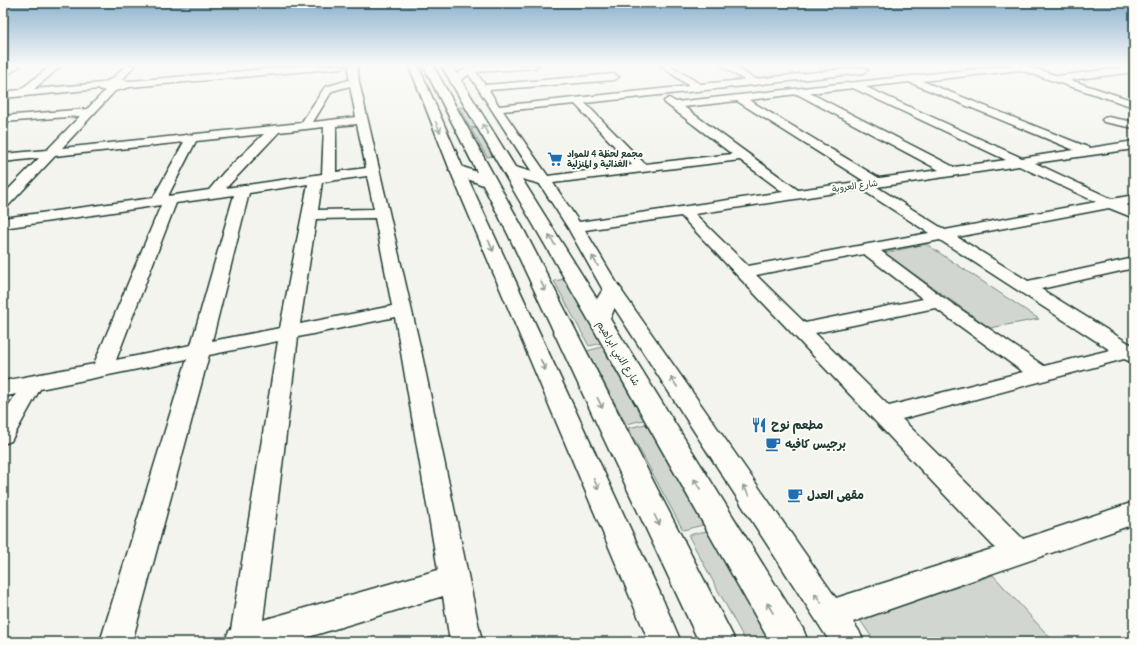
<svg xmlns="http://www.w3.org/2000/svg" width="1137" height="645" font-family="Delius,'Playpen Sans Arabic',sans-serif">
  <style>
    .green { fill: #d1d6d1; stroke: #788a82 }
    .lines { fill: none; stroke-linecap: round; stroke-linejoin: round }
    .minor-casing { stroke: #1f3d34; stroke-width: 3 }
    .major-casing { stroke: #1f3d34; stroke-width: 3 }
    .minor { fill: #fdfcf7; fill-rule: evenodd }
    .major { fill: #fdfcf7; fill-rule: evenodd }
    .oneway { stroke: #8e9c96 }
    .labels { text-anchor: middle; stroke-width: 4; stroke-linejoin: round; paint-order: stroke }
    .far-poi-label { font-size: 9px; font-weight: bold; fill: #1f3d34; stroke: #fdfcf7; text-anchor: start }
    .far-street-label { font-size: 9px; fill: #1f3d34; stroke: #fdfcf7 }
    .street-label { font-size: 10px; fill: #1f3d34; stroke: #fdfcf7 }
    .near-poi-label { font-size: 12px; font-weight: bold; fill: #1f3d34; stroke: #fdfcf7; text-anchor: start }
  </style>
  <rect width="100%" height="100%" fill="#f4f4ef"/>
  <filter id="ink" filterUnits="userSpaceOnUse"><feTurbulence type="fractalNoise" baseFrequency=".025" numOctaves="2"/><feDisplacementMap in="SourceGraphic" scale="8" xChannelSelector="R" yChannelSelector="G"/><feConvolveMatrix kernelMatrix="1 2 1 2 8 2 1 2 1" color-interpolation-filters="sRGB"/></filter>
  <g filter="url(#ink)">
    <g class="green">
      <path d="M459,107H467L478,127L470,128Z"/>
      <path d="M479,128L495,156L487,157L471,129Z"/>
      <path d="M926,244L1039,319L990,328L884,253Z"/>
      <path d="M570,278L606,342L589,346L554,281Z"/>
      <path d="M602,347L644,420L626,424L587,351Z"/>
      <path d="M646,424L703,525L683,530L628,428Z"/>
      <path d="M707,531L770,642H746L688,535Z"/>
      <path d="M993,575L1054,642H875L860,620Z"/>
    </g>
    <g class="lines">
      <g class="minor-casing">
        <g id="minor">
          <path d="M11,65H21L3,78V71Z"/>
          <path d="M52,65H62L34,89L102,83L112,79L126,65H135L122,80L131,81L310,65H346L342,68L130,87L115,91L62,148L301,123L325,87L349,80V65H357L359,82L422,355L482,642H450L443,596L292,642H224L229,631L231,630L278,341L209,355L132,642H100L187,359L40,389L11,441L3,444V415L16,394L3,397V381L94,364L161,205L3,228V218L153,198L184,142L55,156L8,206L3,207V195L39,158L3,162V154L47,150L80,116L3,122V116L87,109L105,91L99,89L3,98V92L20,90ZM350,86L356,117L313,122L332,91ZM357,124L366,168L336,172V126ZM324,127L322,174L226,188L279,132ZM264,134L224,172L209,190L168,196L196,141ZM367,176L374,209L318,210L322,182ZM308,184L280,328L212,341L249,193ZM234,195L191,345L116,360L176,203ZM375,218L392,306L300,324L316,219ZM395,317L438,570L263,620L298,337Z"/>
          <path d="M409,65H418L464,170L660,593L681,642H649L450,170Z"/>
          <path d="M463,65H472L473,67L498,65H539L535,68L476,72L485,85L614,74L619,77L614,80L489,90L499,106L689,86L660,65H670L700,84L744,80L721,65H732L755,79L863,67L868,70L863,73L585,103L645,164L732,154L665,103L664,101L669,98L676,102L1011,65H1024L1058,76L1134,66V72L1070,80L1134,101V107L1020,70L922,81L1090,148L1134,141V149L1035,163L1112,199L1134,195V203L1126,205L1134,208V218L1109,208L957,237L1028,281L1134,258V268L1041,289L1130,344L1134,343V363L1124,359L902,419L1023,539L1134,502V524L853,622L859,631L864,642H830L603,290L568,228ZM909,82L1074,150L1022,158L866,87ZM853,88L1006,160L954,167L810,93ZM797,94L939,170L879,178L749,100ZM737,101L864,181L798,190L684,107ZM575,104L632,165L548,176L503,111ZM740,160L783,192L579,222L553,183ZM1019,166L1096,202L945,230L877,187ZM861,189L929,233L748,266L695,214ZM681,216L995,548L836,598L621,290L585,230ZM940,240L1110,350L1044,366L944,298L881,251ZM864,254L923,299L805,323L756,275ZM935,308L1023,372L889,406L815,333Z"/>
          <path d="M1108,117L1134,122V128L1104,122L1102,120L1104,118Z"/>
        </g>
      </g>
      <g class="major-casing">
        <g id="major">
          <path d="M423,65H433L526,234L736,642H699L508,234L483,185L452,173L449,170L452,167L457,165L477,172Z"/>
          <path d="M441,65H451L457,74L467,68H475L476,70L461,80L515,167L549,177L552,180L549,183L544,185L522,179L597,299L605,286L612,284L619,286L622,290L610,319L803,629L808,642H770L588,319Z"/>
        </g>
      </g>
      <use href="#minor" class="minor"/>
      <use href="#major" class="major"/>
    </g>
    <defs><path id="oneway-shaft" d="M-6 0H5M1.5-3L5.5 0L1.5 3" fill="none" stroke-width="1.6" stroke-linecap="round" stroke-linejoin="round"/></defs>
    <g class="oneway">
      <use href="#oneway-shaft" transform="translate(438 127) rotate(66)"/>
      <use href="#oneway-shaft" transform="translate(485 129) rotate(-121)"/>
      <use href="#oneway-shaft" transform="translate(552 240) rotate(-121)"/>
      <use href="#oneway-shaft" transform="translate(491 246) rotate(66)"/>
      <use href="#oneway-shaft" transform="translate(595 261) rotate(-120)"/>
      <use href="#oneway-shaft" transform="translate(543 286) rotate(64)"/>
      <use href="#oneway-shaft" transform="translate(543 365) rotate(66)"/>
      <use href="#oneway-shaft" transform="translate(674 382) rotate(-124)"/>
      <use href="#oneway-shaft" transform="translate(600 403) rotate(64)"/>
      <use href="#oneway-shaft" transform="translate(596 484) rotate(66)"/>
      <use href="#oneway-shaft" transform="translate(697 484) rotate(-121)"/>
      <use href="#oneway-shaft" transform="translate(746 490) rotate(-124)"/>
      <use href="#oneway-shaft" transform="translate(657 520) rotate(64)"/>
      <use href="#oneway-shaft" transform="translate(818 598) rotate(-124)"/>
      <use href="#oneway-shaft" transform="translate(770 608) rotate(-121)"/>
    </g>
  </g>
  <linearGradient id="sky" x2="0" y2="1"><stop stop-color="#8cb2ce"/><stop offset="0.42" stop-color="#fafaf8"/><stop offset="1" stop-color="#fafaf8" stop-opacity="0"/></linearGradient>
  <rect width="1137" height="155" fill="url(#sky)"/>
  <defs>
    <g id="supermarket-bare" transform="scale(1.2)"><path d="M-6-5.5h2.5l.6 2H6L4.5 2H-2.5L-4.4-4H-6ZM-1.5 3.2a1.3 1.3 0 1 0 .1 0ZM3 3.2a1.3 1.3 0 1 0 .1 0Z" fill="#1f6fb2" stroke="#fdfcf7" stroke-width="2.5" paint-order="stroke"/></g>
    <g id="restaurant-bare" transform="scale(1.2)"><path d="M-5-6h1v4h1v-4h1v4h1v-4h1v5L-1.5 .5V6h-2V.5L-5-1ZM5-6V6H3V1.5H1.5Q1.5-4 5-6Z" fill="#1f6fb2" stroke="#fdfcf7" stroke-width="2.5" paint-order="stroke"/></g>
    <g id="cafe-bare" transform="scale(1.2)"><path d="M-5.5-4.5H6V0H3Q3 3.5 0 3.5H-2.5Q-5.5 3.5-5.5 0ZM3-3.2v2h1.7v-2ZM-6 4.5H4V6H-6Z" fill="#1f6fb2" stroke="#fdfcf7" stroke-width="2.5" paint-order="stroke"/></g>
  </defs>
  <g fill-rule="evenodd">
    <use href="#supermarket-bare" x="555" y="159"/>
    <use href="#restaurant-bare" x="759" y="425"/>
    <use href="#cafe-bare" x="773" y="444"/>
    <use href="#cafe-bare" x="795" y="495"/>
  </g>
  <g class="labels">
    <g class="far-poi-label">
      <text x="567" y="157">مجمع لحظة 4 للمواد<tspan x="567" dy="10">الغذائية و المنزلية</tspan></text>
    </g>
    <g class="far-street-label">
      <text transform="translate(855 186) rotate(-8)" y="3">شارع العروبة</text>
    </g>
    <g class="street-label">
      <text transform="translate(619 353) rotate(59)" y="4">شارع النبي ابراهيم</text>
    </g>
    <g class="near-poi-label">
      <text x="771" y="429">مطعم نوح</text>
      <text x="785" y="448">برجيس كافيه</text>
      <text x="807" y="499">مقهى العدل</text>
    </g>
  </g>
  <rect width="1137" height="645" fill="none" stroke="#fdfcf7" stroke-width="16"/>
  <rect x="8" y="8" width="1121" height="629" fill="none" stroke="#1f3d34" stroke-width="1.5" filter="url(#ink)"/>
</svg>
